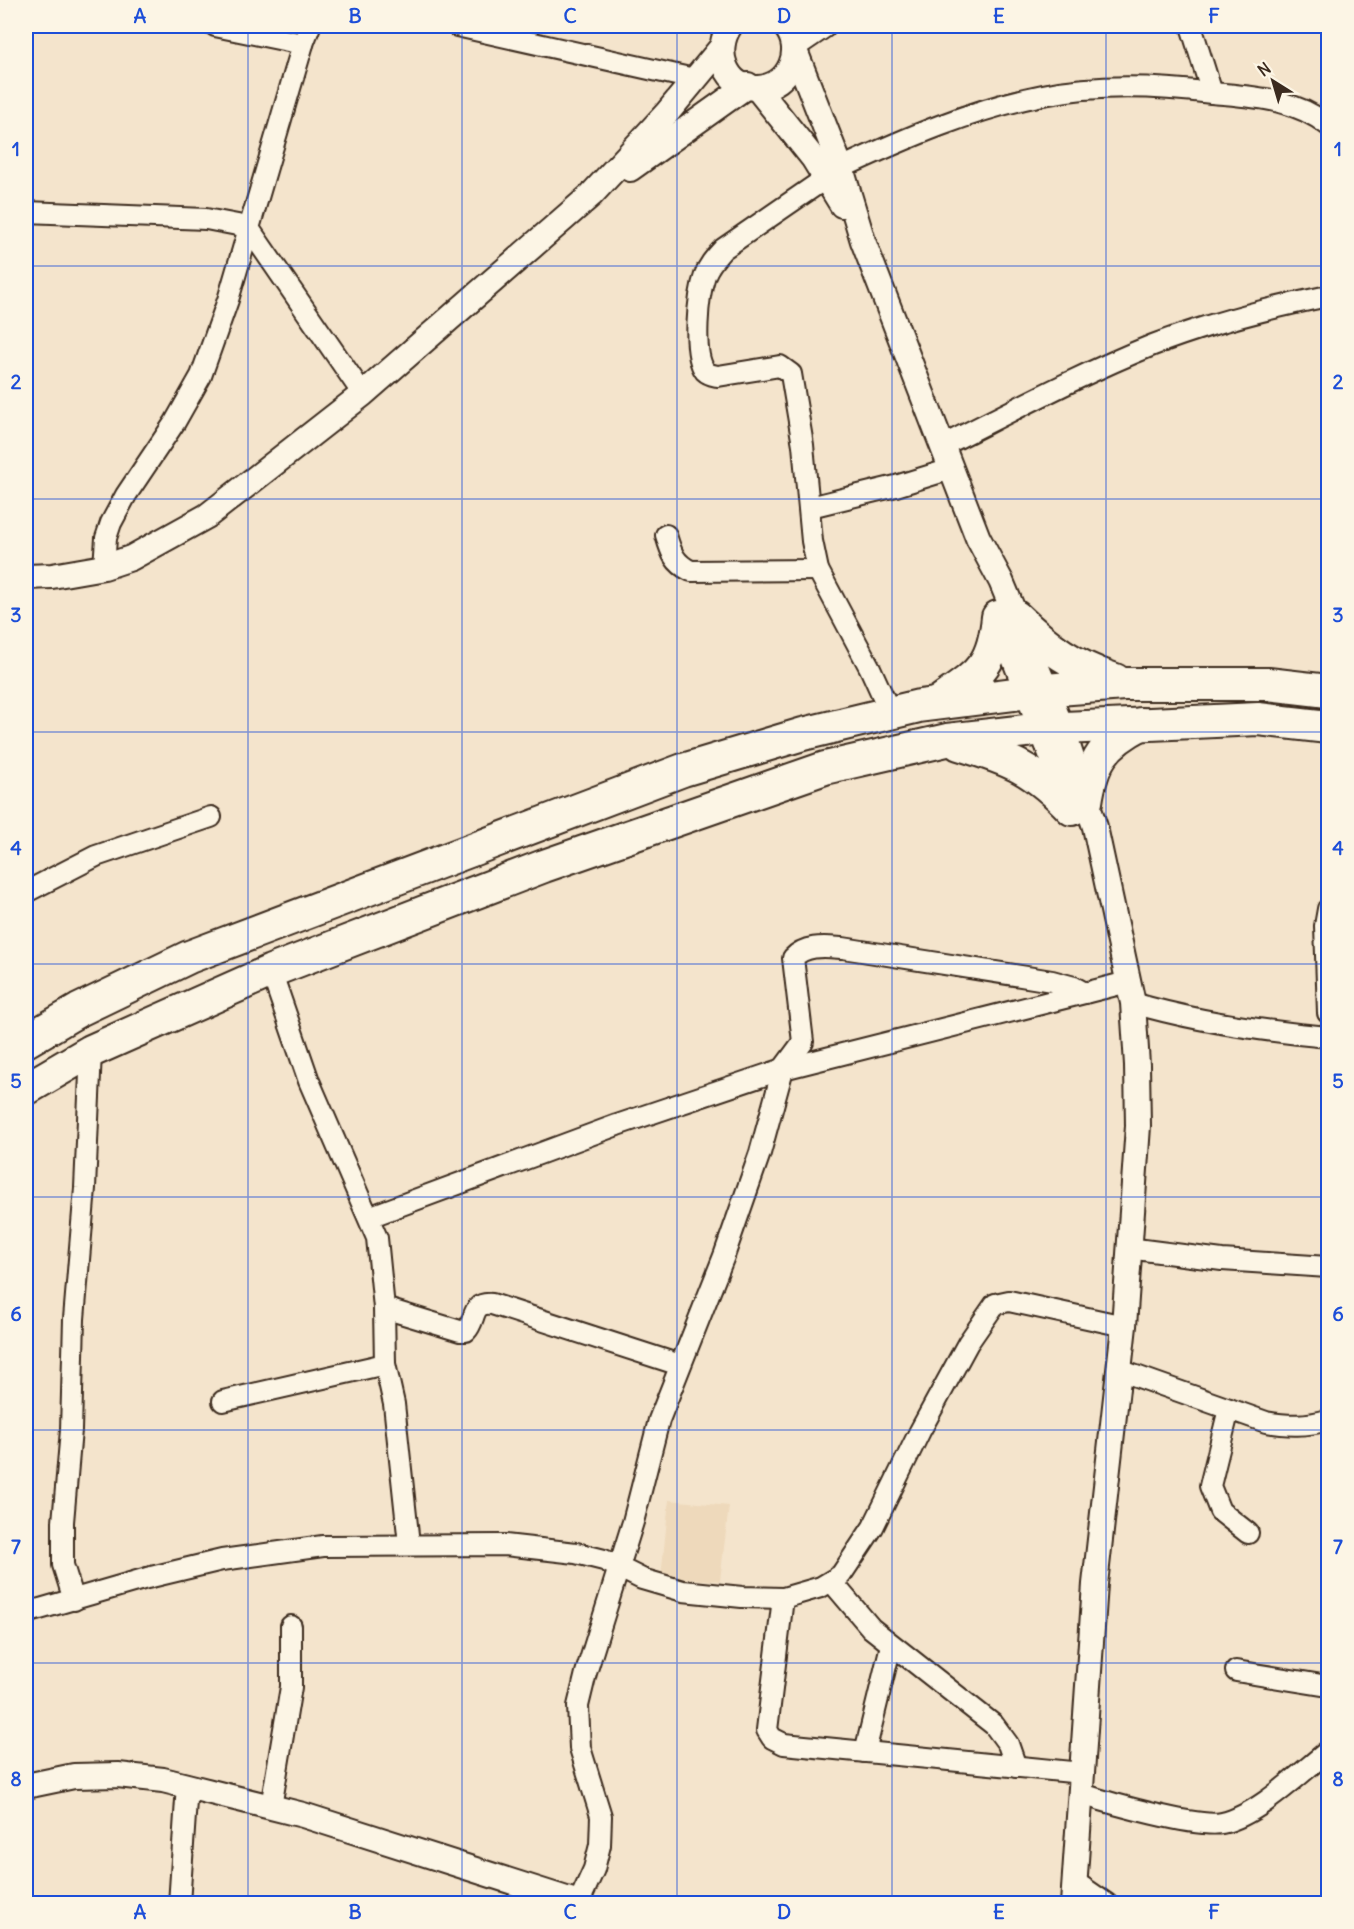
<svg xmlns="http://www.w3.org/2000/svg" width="1354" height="1929" font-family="Delius,sans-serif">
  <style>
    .built { fill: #eed9bb }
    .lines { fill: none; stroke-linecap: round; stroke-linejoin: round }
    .minor-casing { stroke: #3b2a1e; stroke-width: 24 }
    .tertiary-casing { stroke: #3b2a1e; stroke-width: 28 }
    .primary-casing { stroke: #3b2a1e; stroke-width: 36 }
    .minor { stroke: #fcf5e5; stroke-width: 20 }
    .tertiary { stroke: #fcf5e5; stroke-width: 24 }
    .primary { stroke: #fcf5e5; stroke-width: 32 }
    .grid { fill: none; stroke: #1d4ed8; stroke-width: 1.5; stroke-opacity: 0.55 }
    .neatline { fill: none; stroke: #1d4ed8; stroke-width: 2 }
    .grid-label { font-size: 20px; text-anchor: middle; font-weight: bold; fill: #1d4ed8 }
  </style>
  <rect width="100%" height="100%" fill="#f4e4cc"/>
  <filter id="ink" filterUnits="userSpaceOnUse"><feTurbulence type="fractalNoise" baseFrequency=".0167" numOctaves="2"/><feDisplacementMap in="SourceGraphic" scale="12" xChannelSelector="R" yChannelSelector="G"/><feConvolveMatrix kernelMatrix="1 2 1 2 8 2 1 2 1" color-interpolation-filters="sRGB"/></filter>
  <g filter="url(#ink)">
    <path class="built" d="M669,1500L729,1506L720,1581L661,1577Z"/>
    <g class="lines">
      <g class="minor-casing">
        <g id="minor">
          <path d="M457,26L694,79"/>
          <path d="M1191,26L1212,93"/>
          <path d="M303,44L310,26"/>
          <path d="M841,168C906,138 973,109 1043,95C1098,84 1156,86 1212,93C1254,97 1293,98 1328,125"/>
          <path d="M826,178L723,249C716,257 709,264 705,275C698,295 692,353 705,371C709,375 713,375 718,376L780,366L791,374L803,445L812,541L818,570L870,668L890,712"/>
          <path d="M26,212L206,219L248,227L363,394"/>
          <path d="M942,446C1012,411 1081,374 1153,345C1210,323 1269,308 1328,296"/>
          <path d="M810,507L896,486L951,469"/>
          <path d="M666,535C671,552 674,563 691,571L818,570"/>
          <path d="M104,567L106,538L111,523L126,495L175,422L201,376L228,300L303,44L215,26"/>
          <path d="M26,892L96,856L211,817"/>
          <path d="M1328,909L1325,926L1328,1013"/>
          <path d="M271,971L309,1081L377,1238L384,1308L385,1364L394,1404L409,1544"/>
          <path d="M1133,1003C1198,1022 1261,1031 1328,1037"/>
          <path d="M369,1217L617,1125L783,1069L1128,982"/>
          <path d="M1128,1248L1222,1260L1328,1267"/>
          <path d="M384,1308L460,1331H466C477,1320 470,1302 492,1304L680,1365"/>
          <path d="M1119,1370L1266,1422C1289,1426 1306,1426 1328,1420"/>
          <path d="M223,1401L385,1364"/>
          <path d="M1229,1409L1210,1486L1220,1511L1248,1533"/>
          <path d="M832,1582L871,1628L994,1725L1008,1744L1016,1767"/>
          <path d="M783,1598L767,1730L772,1738L784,1744L1082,1773"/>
          <path d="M74,1600L63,1565V1522L71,1430L74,1319L85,1188L91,1051"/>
          <path d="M26,1613L147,1578L222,1560L323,1546L505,1545L576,1553L604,1560L642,1579L683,1591L742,1597L783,1598L821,1587L841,1575L873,1527L920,1431L968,1343L995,1304L1009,1301L1124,1326"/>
          <path d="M1236,1671L1328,1686"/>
          <path d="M865,1752L891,1645"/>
          <path d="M1082,1794C1109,1803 1197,1828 1222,1823C1258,1815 1299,1774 1328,1751"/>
          <path d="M271,1807L291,1687V1626"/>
          <path d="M1075,1882L1107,1904"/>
          <path d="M579,1902L594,1869L600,1845L601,1816L580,1748L578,1706L586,1673L633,1522L659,1420L724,1256L760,1153L783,1069L803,1042L793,958C806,944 826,947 843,948L1052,981L1074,987L1085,993"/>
          <path d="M179,1904L187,1785"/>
          <path d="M521,1904L525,1886"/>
        </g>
      </g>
      <g class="tertiary-casing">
        <g id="tertiary">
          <path d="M730,26C713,50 725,89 758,88C790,86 805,49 785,26"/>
          <path d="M795,45L823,26"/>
          <path d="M796,53L841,168L863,241L978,538L1001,581L1062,728L1095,827L1133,1003L1137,1065L1138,1126L1124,1326L1095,1584L1073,1904"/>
          <path d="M757,88L813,158L842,205"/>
          <path d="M630,169L748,85"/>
          <path d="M26,577L52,576L104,567L131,558L207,516L363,394L591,195L667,113L721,48"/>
          <path d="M1002,627L1068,798"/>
          <path d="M26,1786L74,1776L118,1775L163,1780L303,1815L582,1904"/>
        </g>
      </g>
      <g class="primary-casing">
        <g id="primary">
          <path d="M1016,617C1048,648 1073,666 1115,680"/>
          <path d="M939,702C978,674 993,668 998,617"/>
          <path d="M959,744C1012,760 1034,769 1072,809"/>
          <path d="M1086,802C1092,761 1104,743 1141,724"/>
          <path d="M26,1041L79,1010L189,957L683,770L803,734L919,706L1045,690L1124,684H1268L1328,691"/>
          <path d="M26,1089L91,1051L271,971L544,866L825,768L947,740L1043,729L1258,719L1328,727"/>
        </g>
      </g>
      <use href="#minor" class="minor"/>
      <use href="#tertiary" class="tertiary"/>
      <use href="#primary" class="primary"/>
    </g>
  </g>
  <path class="grid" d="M248,26V1904M462,26V1904M677,26V1904M892,26V1904M1106,26V1904M26,266H1328M26,499H1328M26,732H1328M26,964H1328M26,1197H1328M26,1430H1328M26,1663H1328"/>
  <rect width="1354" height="1929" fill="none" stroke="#fcf5e5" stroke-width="66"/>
  <g transform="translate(1273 81) rotate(323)" stroke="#fcf5e5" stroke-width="4.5" paint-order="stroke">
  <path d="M0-4.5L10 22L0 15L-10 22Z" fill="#3b2a1e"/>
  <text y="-9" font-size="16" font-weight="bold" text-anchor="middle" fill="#3b2a1e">N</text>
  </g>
  <rect x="33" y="33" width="1288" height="1863" class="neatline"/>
  <g class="grid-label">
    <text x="140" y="23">A</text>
    <text x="355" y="23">B</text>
    <text x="570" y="23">C</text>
    <text x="784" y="23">D</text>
    <text x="999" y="23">E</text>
    <text x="1214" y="23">F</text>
    <text x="16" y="156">1</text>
    <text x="1338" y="156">1</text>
    <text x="16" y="389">2</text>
    <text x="1338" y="389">2</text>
    <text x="16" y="622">3</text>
    <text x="1338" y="622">3</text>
    <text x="16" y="855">4</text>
    <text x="1338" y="855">4</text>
    <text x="16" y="1088">5</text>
    <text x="1338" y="1088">5</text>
    <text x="16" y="1321">6</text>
    <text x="1338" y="1321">6</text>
    <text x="16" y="1554">7</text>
    <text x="1338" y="1554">7</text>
    <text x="16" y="1786">8</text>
    <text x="1338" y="1786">8</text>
    <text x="140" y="1919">A</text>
    <text x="355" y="1919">B</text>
    <text x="570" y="1919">C</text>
    <text x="784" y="1919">D</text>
    <text x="999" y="1919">E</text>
    <text x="1214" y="1919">F</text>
  </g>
</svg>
